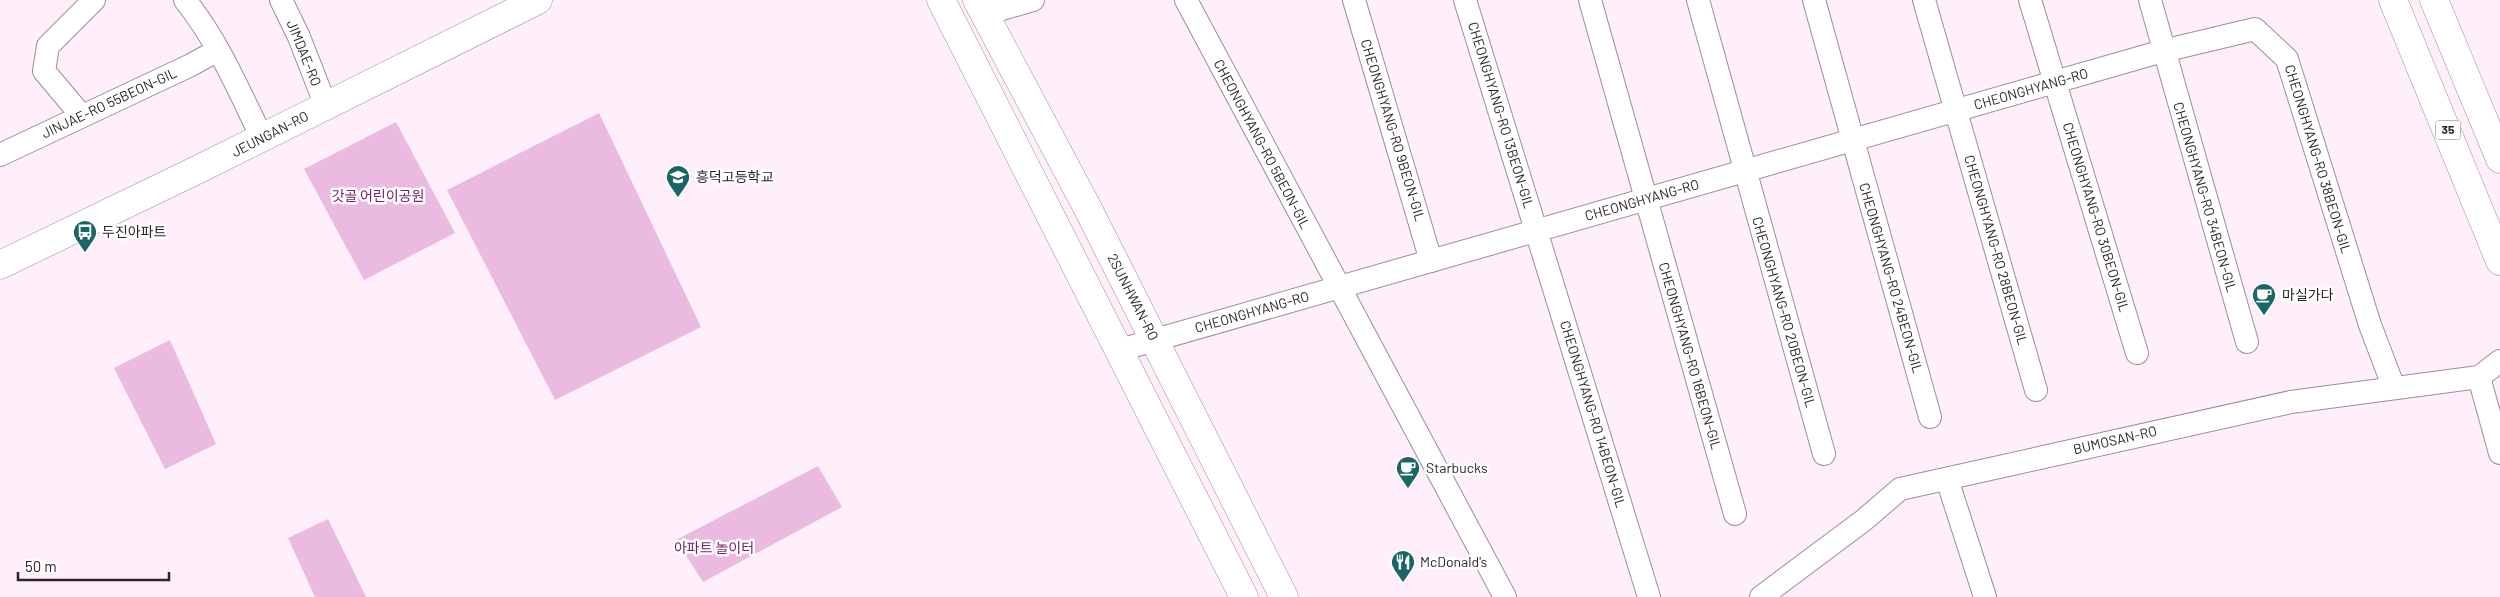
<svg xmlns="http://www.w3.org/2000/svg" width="2500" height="597" font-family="Barlow,'Noto Sans KR',sans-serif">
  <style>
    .green { fill: #ebbae0 }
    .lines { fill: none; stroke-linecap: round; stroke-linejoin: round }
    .minor-casing { stroke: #9e8d99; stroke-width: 24 }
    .tertiary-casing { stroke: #9e8d99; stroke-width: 29 }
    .secondary-casing { stroke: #9e8d99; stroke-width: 29 }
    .motorway-casing { stroke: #9e8d99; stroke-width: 29 }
    .minor { stroke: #fff; stroke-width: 22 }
    .tertiary { stroke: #fff; stroke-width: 28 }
    .secondary { stroke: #fff; stroke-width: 28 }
    .motorway { stroke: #fff; stroke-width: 28 }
    .labels { text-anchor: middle; stroke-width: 5; stroke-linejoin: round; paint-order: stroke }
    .shield { fill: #fff; stroke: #6b666a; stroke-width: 1 }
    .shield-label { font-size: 12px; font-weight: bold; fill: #2b242a }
    .street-label { font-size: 14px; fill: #2b242a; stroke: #fff }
    .poi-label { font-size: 14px; fill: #2b242a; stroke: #fff; text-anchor: start }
    .park-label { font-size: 14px; fill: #78226b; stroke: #fff }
  </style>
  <rect width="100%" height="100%" fill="#feeffa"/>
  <g class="green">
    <path d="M599,113L701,327L555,400L447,190Z"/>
    <path d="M396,122L455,233L364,280L304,169Z"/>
    <path d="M170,340L216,444L165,469L114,368Z"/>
    <path d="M818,466L842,507L703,582L676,540Z"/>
    <path d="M328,519L366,597H315L288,538Z"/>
  </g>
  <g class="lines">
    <g class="minor-casing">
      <g id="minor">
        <path d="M185,0C218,41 239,91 262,138"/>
        <path d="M281,0L299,37L326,106"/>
        <path d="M1186,0L1505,597"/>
        <path d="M1354,0L1431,261"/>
        <path d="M1465,0L1649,597"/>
        <path d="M1590,0L1735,514"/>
        <path d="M1698,0L1824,454"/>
        <path d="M1814,0L1930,417"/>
        <path d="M1924,0L2036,390"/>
        <path d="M2030,0L2137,353"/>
        <path d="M2150,0L2247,342"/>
        <path d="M985,14L1033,0"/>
        <path d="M81,115L44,71L48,46L94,0"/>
        <path d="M0,155L191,65L218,50"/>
        <path d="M1120,350L2163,51L2255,29L2287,59L2370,325L2394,388"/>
        <path d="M2479,377L2500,453"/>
        <path d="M1947,479L1985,597"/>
        <path d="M1761,597L1864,520L1900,489L2291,402L2479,377L2500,361"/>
      </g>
    </g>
    <g class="tertiary-casing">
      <path id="tertiary" d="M0,265L199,169L538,0"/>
    </g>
    <g class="secondary-casing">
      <g id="secondary">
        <path d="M941,0L1244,597"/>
        <path d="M977,0L1087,207L1284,597"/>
      </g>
    </g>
    <g class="motorway-casing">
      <g id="motorway">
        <path d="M2393,0L2500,261"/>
        <path d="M2434,0L2500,159"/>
      </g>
    </g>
    <use href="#minor" class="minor"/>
    <use href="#tertiary" class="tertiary"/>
    <use href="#secondary" class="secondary"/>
    <use href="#motorway" class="motorway"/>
  </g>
  <defs>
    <g id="school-pin" transform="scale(1.25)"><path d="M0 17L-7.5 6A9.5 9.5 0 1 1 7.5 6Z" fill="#186665" stroke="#fff"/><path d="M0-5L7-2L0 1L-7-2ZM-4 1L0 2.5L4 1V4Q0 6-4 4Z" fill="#fff"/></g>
    <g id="bus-pin" transform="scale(1.25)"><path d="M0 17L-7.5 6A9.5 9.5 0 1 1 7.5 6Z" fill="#186665" stroke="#fff"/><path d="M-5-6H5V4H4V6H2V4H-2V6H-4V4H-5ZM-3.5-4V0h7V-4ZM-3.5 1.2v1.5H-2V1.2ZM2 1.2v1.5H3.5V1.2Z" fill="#fff"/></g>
    <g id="cafe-pin" transform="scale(1.25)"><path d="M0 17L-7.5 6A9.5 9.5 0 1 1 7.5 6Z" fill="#186665" stroke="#fff"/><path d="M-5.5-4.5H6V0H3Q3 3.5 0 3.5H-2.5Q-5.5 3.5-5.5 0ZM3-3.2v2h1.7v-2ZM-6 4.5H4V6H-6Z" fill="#fff"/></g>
    <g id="restaurant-pin" transform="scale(1.25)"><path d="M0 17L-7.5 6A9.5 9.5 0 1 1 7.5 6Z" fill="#186665" stroke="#fff"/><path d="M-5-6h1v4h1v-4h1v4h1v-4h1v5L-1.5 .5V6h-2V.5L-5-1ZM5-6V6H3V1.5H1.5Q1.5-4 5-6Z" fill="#fff"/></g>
  </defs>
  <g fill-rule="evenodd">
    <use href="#school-pin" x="678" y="177"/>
    <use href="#bus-pin" x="85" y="232"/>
    <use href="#cafe-pin" x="2264" y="295"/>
    <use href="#cafe-pin" x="1408" y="468"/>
    <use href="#restaurant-pin" x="1403" y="562"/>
  </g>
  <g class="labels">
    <rect class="shield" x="2435.5" y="120.5" width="25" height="19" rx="4"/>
    <g class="shield-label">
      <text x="2448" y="134">35</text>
    </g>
    <g class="street-label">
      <text transform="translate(304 53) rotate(68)" y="5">JIMDAE-RO</text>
      <text transform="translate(2031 89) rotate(-16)" y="5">CHEONGHYANG-RO</text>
      <text transform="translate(109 103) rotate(-25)" y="5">JINJAE-RO 55BEON-GIL</text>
      <text transform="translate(1501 115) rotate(73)" y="5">CHEONGHYANG-RO 13BEON-GIL</text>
      <text transform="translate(1393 130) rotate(73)" y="5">CHEONGHYANG-RO 9BEON-GIL</text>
      <text transform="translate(270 134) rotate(-27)" y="5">JEUNGAN-RO</text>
      <text transform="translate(1262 144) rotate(62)" y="5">CHEONGHYANG-RO 5BEON-GIL</text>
      <text transform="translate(2318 159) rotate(73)" y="5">CHEONGHYANG-RO 38BEON-GIL</text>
      <text transform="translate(2205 197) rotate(74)" y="5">CHEONGHYANG-RO 34BEON-GIL</text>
      <text transform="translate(1642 200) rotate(-16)" y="5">CHEONGHYANG-RO</text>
      <text transform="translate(2096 217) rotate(73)" y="5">CHEONGHYANG-RO 30BEON-GIL</text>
      <text transform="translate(1996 250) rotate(74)" y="5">CHEONGHYANG-RO 28BEON-GIL</text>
      <text transform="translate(1891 278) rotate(74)" y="5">CHEONGHYANG-RO 24BEON-GIL</text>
      <text transform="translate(1133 297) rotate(63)" y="5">2SUNHWAN-RO</text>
      <text transform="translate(1252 312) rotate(-16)" y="5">CHEONGHYANG-RO</text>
      <text transform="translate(1784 312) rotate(74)" y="5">CHEONGHYANG-RO 20BEON-GIL</text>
      <text transform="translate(1690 356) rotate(74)" y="5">CHEONGHYANG-RO 16BEON-GIL</text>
      <text transform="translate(1593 414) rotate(73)" y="5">CHEONGHYANG-RO 14BEON-GIL</text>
      <text transform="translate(2115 440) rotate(-13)" y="5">BUMOSAN-RO</text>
    </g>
    <g class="poi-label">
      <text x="696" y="182">흥덕고등학교</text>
      <text x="102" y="237">두진아파트</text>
      <text x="2282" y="300">마실가다</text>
      <text x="1426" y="473">Starbucks</text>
      <text x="1420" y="567">McDonald's</text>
    </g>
    <g class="park-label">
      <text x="378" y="201">갓골 어린이공원</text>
      <text x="714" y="553">아파트 놀이터</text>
    </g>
  </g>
  <path d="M18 572v8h151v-8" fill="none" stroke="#2b242a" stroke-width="2.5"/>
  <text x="25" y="572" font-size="15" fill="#2b242a" stroke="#ffffff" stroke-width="4" paint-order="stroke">50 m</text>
</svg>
